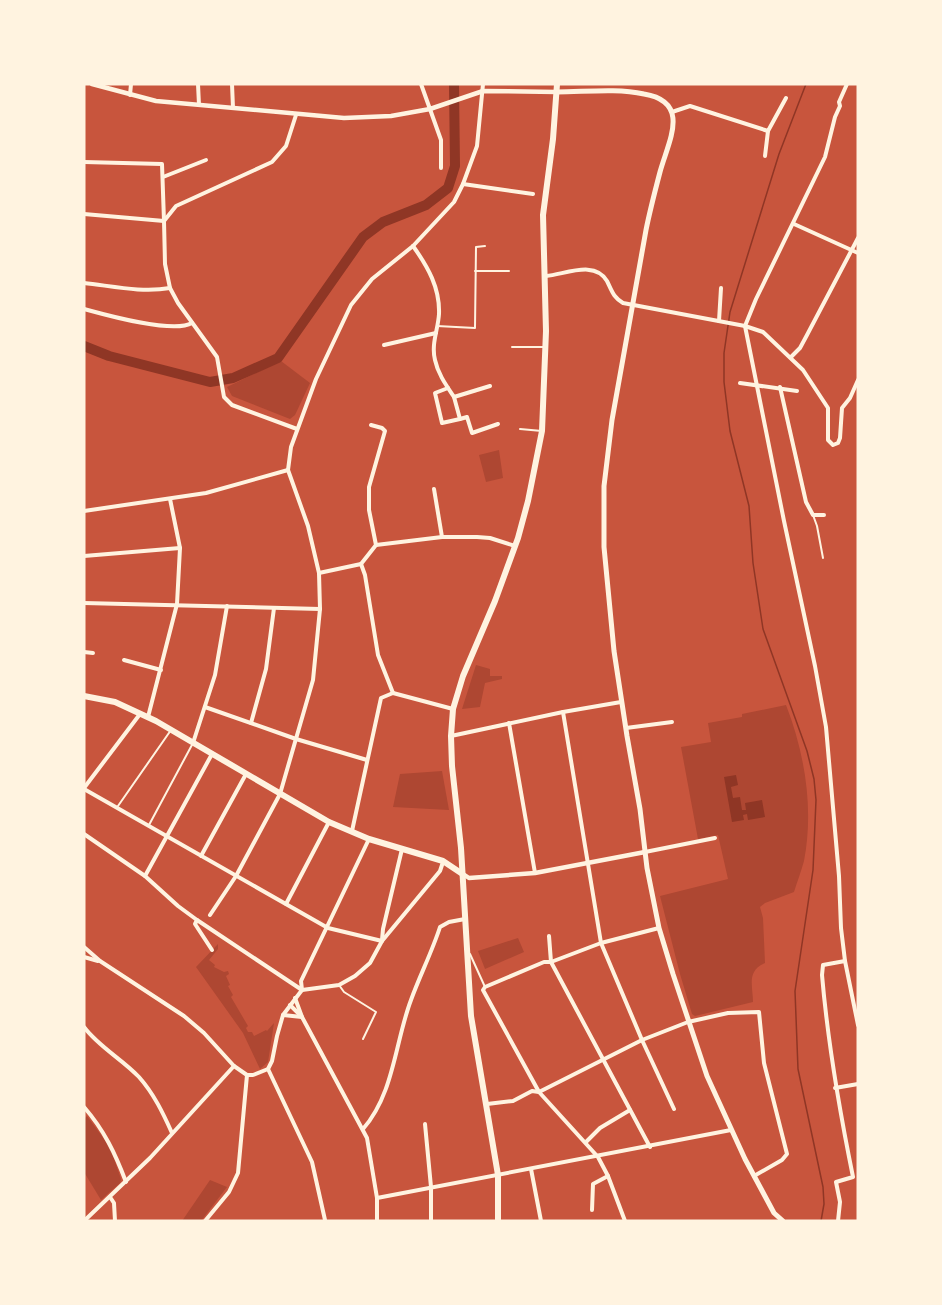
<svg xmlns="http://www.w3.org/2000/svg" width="942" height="1305" font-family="Georgia,serif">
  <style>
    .green { fill: #ae4732 }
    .water { fill: #8f3625 }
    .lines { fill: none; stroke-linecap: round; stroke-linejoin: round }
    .stream { stroke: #8f3625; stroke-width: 1.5 }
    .river { stroke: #8f3625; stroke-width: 10 }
    .service { stroke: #fff3e0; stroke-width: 2 }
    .minor { stroke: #fff3e0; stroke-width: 4 }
    .tertiary { stroke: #fff3e0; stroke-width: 4.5 }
    .secondary { stroke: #fff3e0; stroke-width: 5 }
    .primary { stroke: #fff3e0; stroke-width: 6 }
  </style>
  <rect width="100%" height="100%" fill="#c8553d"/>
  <g class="green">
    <path d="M281,361L310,383L295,415L290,419L232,396L227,387Z"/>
    <path d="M499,450L503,478L486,482L479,455Z"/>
    <path d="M476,665L490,669V676H502V679L485,683L480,707L462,709Z"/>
    <path d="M786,705C805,754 814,809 804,861C801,872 797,882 794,892L765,903L760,907L763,918L765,963C746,971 753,986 753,1002L695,1016L692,1014L680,974L660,896L728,879L718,835L698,839L681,747L711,742L708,723L742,717V714Z"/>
    <path d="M442,771L449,810L393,807L400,774Z"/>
    <path d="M518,938L524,952L485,969L478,951Z"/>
    <path d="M218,944V949L209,960L215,965L214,967L224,972L228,971L229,974L226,976L230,985L228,986L233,995L231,997L248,1026L246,1028L248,1032H252L254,1036L266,1030L267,1031L274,1023L268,1062L260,1069L243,1033L196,967Z"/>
    <path d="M87,1116L110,1147L121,1179L120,1183L101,1200L84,1172V1119Z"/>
    <path d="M210,1180L227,1187L201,1221H182Z"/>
  </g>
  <path class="water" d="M736,775L738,785L731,787L733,798L740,797L742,810H746L745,803L762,800L765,817L748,820L747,814L743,815L744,820L732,822L724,777Z"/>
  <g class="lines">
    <path class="stream" d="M806,84L779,154L730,312L724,353V382L730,431L749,506L753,563L763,629L807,751L814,779L816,800L813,870L795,991L798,1069L823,1187L824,1204L821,1221"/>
    <path class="river" d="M84,346L109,356L210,382L233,378L278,358L363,237L383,222L426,205L448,188L455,166L454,84"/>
    <g class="service">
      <path d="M475,271H509"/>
      <path d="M437,326L475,328L476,247L485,246"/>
      <path d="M512,347H543"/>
      <path d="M520,429L542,431"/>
      <path d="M813,515L817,526L823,558"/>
      <path d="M118,806L171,730"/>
      <path d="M149,825L193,743"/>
      <path d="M470,954L485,987"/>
      <path d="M339,985L344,992L376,1012L363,1039"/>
    </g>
    <g class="minor">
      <path d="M198,84L199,105"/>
      <path d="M232,84L233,108"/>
      <path d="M421,84L441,140V168"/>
      <path d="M847,84L839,102L840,106L835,117L825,157L756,299L745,326L784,521L815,666L826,727L839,876L841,928L845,961L858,1025"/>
      <path d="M130,95L131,84"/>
      <path d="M672,112L690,106L768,131L786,98"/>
      <path d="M296,115L286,146L272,162L176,206L164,221L165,264L170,288L178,303L217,357L224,397L232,405L297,429"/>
      <path d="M765,156L768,131"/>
      <path d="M84,162L162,164L164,221L84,214"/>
      <path d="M163,177L206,160"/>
      <path d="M463,184L533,194"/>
      <path d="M794,224L858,253"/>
      <path d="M413,246C428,267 440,288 439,314C438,330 431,344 435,360C438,374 446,385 454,397L490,386"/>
      <path d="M546,276C566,274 595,260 607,281C612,291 613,297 623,303L745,326L763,332L803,370L828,408V440L833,445L838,443L840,438L842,408L850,398L858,380"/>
      <path d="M84,283C112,286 142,293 170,288"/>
      <path d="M84,309C106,315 173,334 192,323"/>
      <path d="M719,321L721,288"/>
      <path d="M384,345L436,333"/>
      <path d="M791,357L800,348L807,335L858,238"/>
      <path d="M740,383L797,391"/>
      <path d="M780,387L806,502L813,515H824"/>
      <path d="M448,388L435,393L442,423L460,419"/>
      <path d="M454,397L460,419L467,417L472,433L498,424"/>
      <path d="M371,425L382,428L385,431L369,487V510L376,545"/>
      <path d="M434,489L442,537"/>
      <path d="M84,511L206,493L288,470"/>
      <path d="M84,556L180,548"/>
      <path d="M361,564L376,545L442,537H477L490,538L515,546"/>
      <path d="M319,573L361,564L365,575L378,655L393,693L381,698L352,831"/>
      <path d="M84,603L320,609"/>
      <path d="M84,652L93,653"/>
      <path d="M124,660L161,670"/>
      <path d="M393,693L453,709"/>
      <path d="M205,707L296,739L367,760"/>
      <path d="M563,712L601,943L642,1040L674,1109"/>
      <path d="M148,717L177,604L180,548L170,499"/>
      <path d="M251,723L266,669L274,608"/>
      <path d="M509,723L535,873"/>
      <path d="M626,728L672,722"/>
      <path d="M451,736L563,712L621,702"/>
      <path d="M193,743L215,675L227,606"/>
      <path d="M84,788L140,714"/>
      <path d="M84,789L328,928L382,941"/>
      <path d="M84,834L145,876L178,906L197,920L302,990L339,985L355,976L370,963L382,941L440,871L443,862"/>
      <path d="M645,852L715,838"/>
      <path d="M201,856L246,774"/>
      <path d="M145,876L212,754"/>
      <path d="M286,904L329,822"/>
      <path d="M210,915L236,876L280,794L313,680L320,609L319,573L308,526L288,470L291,447L316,379L351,305L372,279L413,246L454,202L463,184L477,146L483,84"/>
      <path d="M197,920L195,924L212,950"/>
      <path d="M549,936L551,962L650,1147"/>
      <path d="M382,940L383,929L402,849"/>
      <path d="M84,947L100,961L184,1016L204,1033L234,1066L247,1075H253L268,1069L272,1061L277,1036L283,1015L302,990L301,981L369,839"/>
      <path d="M84,957L98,961"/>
      <path d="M295,998L302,1017L367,1138L377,1198V1221"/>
      <path d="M290,1005L301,1016"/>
      <path d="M283,1015L302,1017"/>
      <path d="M84,1027C99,1047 122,1059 139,1077C154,1094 163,1113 172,1133"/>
      <path d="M268,1069L312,1162L325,1220"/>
      <path d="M835,1088L858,1084"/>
      <path d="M487,1104L513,1101L532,1091L539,1092L642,1040L688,1022L728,1013L759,1012L764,1063L787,1154L782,1160L754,1176"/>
      <path d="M84,1107C104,1130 115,1153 126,1182"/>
      <path d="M425,1124L431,1187V1221"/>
      <path d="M363,1129C394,1094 395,1042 411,1000C420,975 432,952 440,927L449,922L465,919"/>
      <path d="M586,1142L600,1128L630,1110"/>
      <path d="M531,1169L541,1221"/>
      <path d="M110,1197L114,1203L115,1221"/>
      <path d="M377,1198L731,1130"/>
      <path d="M592,1210L593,1184L608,1176"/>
      <path d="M84,1221L150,1158L234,1066"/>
      <path d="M205,1221L229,1192L238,1173L247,1075"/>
      <path d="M625,1221L608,1176L598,1157L539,1092L483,990L485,987L544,962H551L601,943L659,928"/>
      <path d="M838,1221L840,1202L836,1182L853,1177C839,1108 828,1045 822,975L823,965L845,961"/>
    </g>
    <g class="tertiary">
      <path d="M92,84L156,101L344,118L391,116L430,109L483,91L557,92"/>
      <path d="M463,874L469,878L535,873L645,852"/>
    </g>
    <path class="secondary" d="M557,92C585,92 616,88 644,94C692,102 668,142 660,172C655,191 650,210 646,230L612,420L604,486V547L614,651L627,736L640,809L647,868L659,928L673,974L707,1076L745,1159L774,1213L783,1221"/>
    <g class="primary">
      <path d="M84,696L115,702L156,721L329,822L369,839L443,861L461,873"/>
      <path d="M498,1221V1175L471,1016L461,848L452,766L451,736L453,709L463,676L495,601L518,538L528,501L542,431L546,331L543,215L553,139L557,84"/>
    </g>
  </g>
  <rect width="942" height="1305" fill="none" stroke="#fff3e0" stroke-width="171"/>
</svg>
